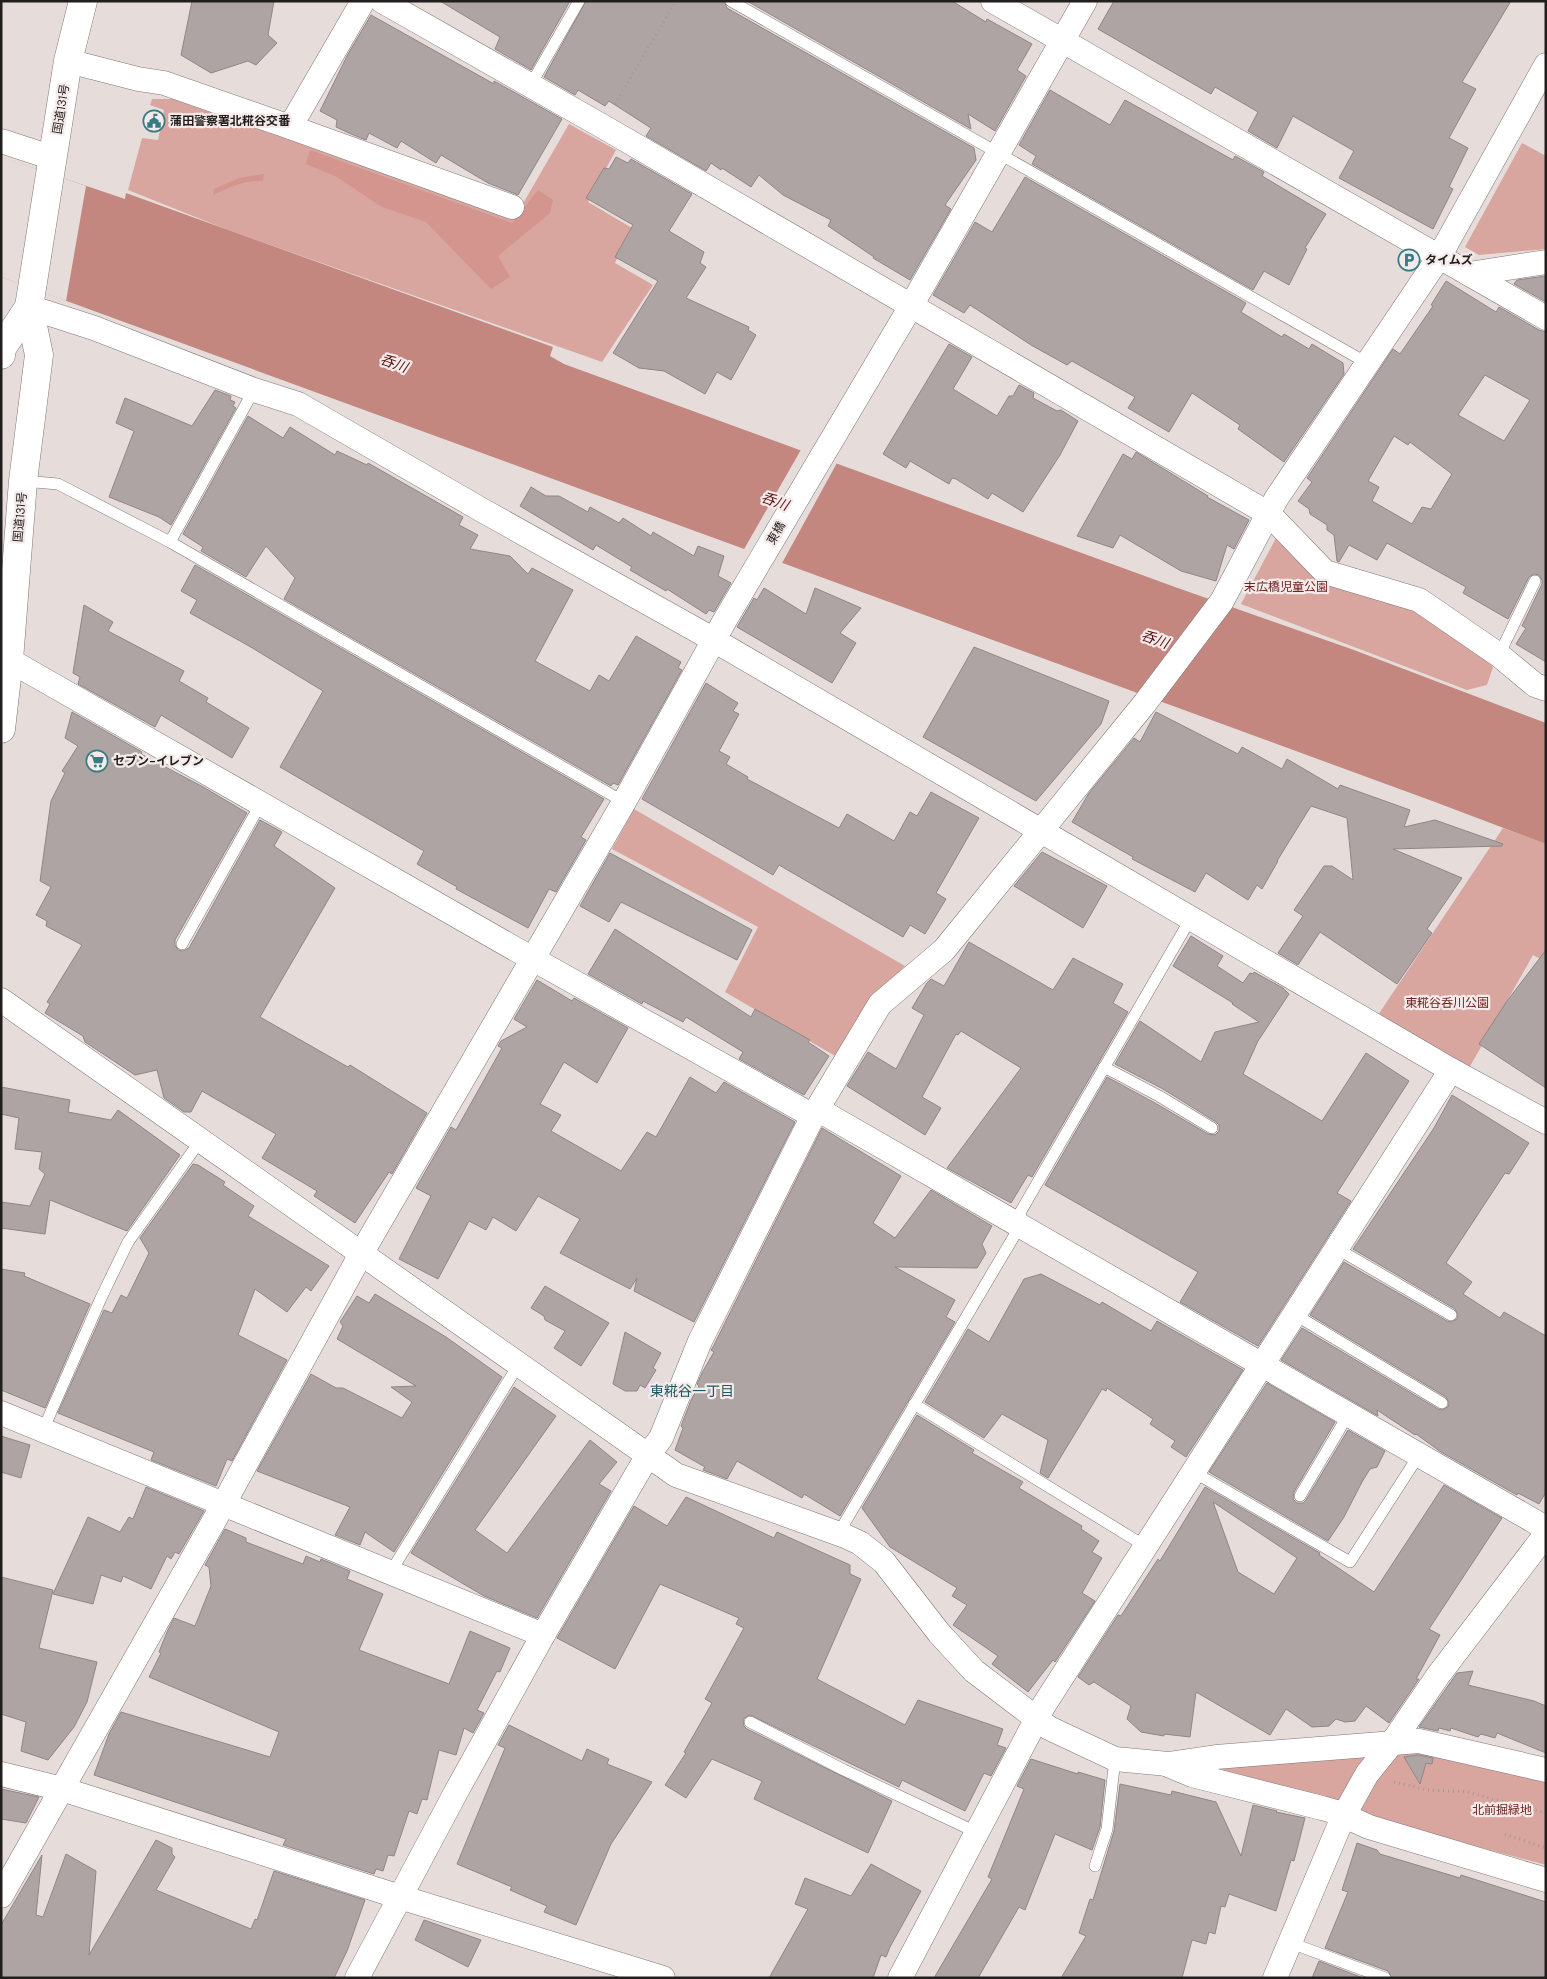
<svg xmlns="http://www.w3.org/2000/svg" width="1547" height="1979" font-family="'DM Sans','Noto Sans JP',sans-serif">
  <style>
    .green { fill: #d9a59f }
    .forest { fill: #d3958e }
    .water { fill: #c38780 }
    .pier { fill: #e6dddb }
    .building { fill: #aea4a3; stroke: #908785; fill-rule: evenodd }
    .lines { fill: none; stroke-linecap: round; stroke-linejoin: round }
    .service-casing { stroke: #7f7776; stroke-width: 12 }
    .minor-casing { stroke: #7f7776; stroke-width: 25 }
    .trunk-casing { stroke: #7f7776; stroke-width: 29 }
    .path { stroke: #a19a99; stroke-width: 3; stroke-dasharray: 1 4; stroke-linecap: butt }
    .service { stroke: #fff; stroke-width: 11 }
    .minor { stroke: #fff; stroke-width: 24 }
    .trunk { stroke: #fff; stroke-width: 28 }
    .labels { text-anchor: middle; stroke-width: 4.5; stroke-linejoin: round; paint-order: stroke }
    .street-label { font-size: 12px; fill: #211e1d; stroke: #f4eae9 }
    .poi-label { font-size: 12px; font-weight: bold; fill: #211e1d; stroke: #f4eae9; text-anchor: start }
    .park-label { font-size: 12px; fill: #6e2420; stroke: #f4eae9 }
    .water-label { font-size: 14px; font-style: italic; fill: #560c0c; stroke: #f4eae9 }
    .neighbourhood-label { font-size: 14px; fill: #1e585f; stroke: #f4eae9 }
  </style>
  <rect width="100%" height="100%" fill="#e6dddb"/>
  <g class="green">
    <path d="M152,99H173L513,219L525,200L569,124L616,150L588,202L632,228L615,263L653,285L602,362L228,230L128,190L142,138L158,140L164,110L150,105Z"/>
    <path d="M1522,143L1546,156V249L1479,255L1465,247Z"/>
    <path d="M1277,536L1358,591L1415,612L1482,653L1493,667L1487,685L1467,690L1241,604Z"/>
    <path d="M634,809L905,966L876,994L837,1057L725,992L758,927L612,849Z"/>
    <path d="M1503,828L1546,844V962L1533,955L1464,1077L1372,1024Z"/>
    <path d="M1393,1748L1546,1777V1865L1198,1772L1221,1759Z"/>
  </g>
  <g class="forest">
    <path d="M310,150L512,223L538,190L553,200L550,213L498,256L510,277L491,289L426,222L382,207L337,177L306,164Z"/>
    <path d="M264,174L263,181C244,180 230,187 213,195L214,189L239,178Z"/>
  </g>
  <path class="water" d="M1,157L125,199L126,193L553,347L550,356L564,364L1175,587L1354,650L1546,723V844L1435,802L1,277Z"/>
  <g class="pier">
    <path d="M2,157L86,186L66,301L1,277Z"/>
    <path d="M802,448L838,461L781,565L743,551Z"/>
  </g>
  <g class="building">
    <path d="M192,1H274L268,35L277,43L256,65L248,61L211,73L181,55Z"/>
    <path d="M440,1H570L531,70L495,49L500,37Z"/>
    <path d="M586,1H724L727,8L974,148L976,160L945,205L951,209L910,280L873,258L874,257L828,226L831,220L783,195L759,175L751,187L722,168L721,170L711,163L706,171L646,136L651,128L609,101L605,106L578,90L575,95L544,77Z"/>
    <path d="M747,1H952L986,22L987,19L1032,44L1017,70L1026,76L995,131L968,114L971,129Z"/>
    <path d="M1114,1H1511L1462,82L1476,89L1449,138L1468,148L1449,187L1453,189L1433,229L1339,178L1354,151L1293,116L1277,148L1248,131L1258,112L1215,87L1211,94L1098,29Z"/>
    <path d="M371,15L494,84V81L562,119L518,195L488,183L441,155L436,163L401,141L397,148L369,133L366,140L351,134L336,127L337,120L320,111L348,54Z"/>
    <path d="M1050,90L1110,125L1125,100L1233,160L1235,156L1264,172L1262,176L1326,214L1305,248L1307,249L1289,285L1264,271L1253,290L1032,164L1036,156L1019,145Z"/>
    <path d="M616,157L628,163L631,159L692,194L669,231L704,252L700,263L706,267L686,298L749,327L748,330L756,335L731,380L717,372L705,394L664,371L639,368L613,353L658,281L615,257L633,225L586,198L604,168L609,169Z"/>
    <path d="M1025,177L1246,303L1241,312L1282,337L1284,334L1309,349L1312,344L1343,363L1344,374L1284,462L1238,429L1240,425L1192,393L1169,432L1128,408L1135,397L1072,361L1067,365L1031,345L970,305L964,313L933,295L975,222L992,232Z"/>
    <path d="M1546,276V302L1514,284L1517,280Z"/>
    <path d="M1446,281L1496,312L1499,307L1539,330L1546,332V662L1516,644L1526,628L1522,626L1542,584V580L1539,575L1534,574L1529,577L1508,619L1463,593L1466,587L1387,543L1377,560L1349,545L1339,562L1337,561L1334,535L1327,530V525L1310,514L1309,509L1298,501L1312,482L1307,478L1393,349L1400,354L1433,306L1431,305ZM1485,375L1530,400L1504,441L1458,415ZM1394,436L1408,445L1410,442L1452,474L1431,509L1422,507L1412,524L1372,501L1379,487L1368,481Z"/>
    <path d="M949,344L972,357L953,389L997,416L1009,396H1013L1019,385L1034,393L1033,398L1057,411L1061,410L1078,421L1060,455L1023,512L992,493L988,499L956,479L952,478L949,484L910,461L906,468L883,454Z"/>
    <path d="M215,390L231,396L230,400L235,402L233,406L236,408L171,525L159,517L109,497L134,431L116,423L125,398L192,426Z"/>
    <path d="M248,416L283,438L290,427L335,455L337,451L367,465L368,463L463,517L459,525L478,535L470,549L510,556L528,574L532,568L573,590L535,661L590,691L599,675L609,681L636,636L681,662L678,668L682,670L618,785L613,783L611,786L284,599L295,578L266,546L246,577L201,551L203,547L183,534Z"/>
    <path d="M1136,452L1208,496L1207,497L1249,520L1234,549L1227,545L1216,581L1181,571L1120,535L1113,548L1077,536L1123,454L1132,459Z"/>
    <path d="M531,487L546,496H559L588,512L590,507L619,523L623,518L651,536L653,532L694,556L698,546L724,556L718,576L731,583L714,612L709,610L706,614L667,589L666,591L630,570L632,567L596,545L593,550L520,506Z"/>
    <path d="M195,565L604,799L581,837L586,840L556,892L549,889L528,928L456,889L457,887L417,864L424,851L280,767L323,691L249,646L190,613L197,600L181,591Z"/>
    <path d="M764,588L806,614L815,588L861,608L840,633L856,643L832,683L737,627L754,598L757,600Z"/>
    <path d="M84,605L113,622L108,631L184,671L179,681L208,698L206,702L249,728L232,758L161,715L155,727L78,684L80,677L73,673Z"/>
    <path d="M974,647L1109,701L1101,724L1036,801L923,737Z"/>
    <path d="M706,683L738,703L733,711L739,714L719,751L730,757L726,764L748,777L747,779L839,828L847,814L894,841L910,812L917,816L931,792L979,818L936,893L946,899L925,934L910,925L903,937L779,865L773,875L642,799Z"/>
    <path d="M72,712L142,752L141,754L205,788L247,813L175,940V945L178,950L183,951L189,948L260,820L282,832L274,846L335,888L260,1017L348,1067L350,1065L427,1113L392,1174L389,1172L355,1223L314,1196L317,1191L262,1158L276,1134L202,1091L191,1112H184L164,1098L157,1070L135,1075L85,1042L83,1036L45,1013L50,1004L47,1002L82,945L46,926L47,921L36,915L51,887L40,881L51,801L65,773L62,771L78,746L65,738Z"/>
    <path d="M1156,712L1238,754L1242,747L1282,769L1287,759L1338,789L1340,785L1410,810L1404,827L1435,820L1503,844L1502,846L1393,849L1462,878L1427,929L1432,933L1397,984L1320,932L1298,965L1278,953L1303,916L1294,910L1324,866H1332L1353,880L1347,818L1311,806L1277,861H1278L1262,889L1257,885L1248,900L1206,873L1195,892L1132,859L1133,857L1072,822L1089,793L1134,738L1140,742Z"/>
    <path d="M1042,852L1107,886L1083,928L1014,886Z"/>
    <path d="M610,853L752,930L737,960L621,902L609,922L580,906Z"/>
    <path d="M615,929L751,1017L755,1009L810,1040L808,1042L829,1056L804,1095L739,1059L743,1052L686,1017L683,1022L643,1001L642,1004L588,974Z"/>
    <path d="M1191,936L1223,956L1217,966L1243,983L1250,973L1253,974L1254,972L1283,988L1289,994L1258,1041L1243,1074L1322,1121L1366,1053L1409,1081L1337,1193L1351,1201L1258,1346L1180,1302L1198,1272L1045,1185L1107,1077L1155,1103L1208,1134L1215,1135L1219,1131V1125L1216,1122L1163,1089L1115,1064L1140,1021L1201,1062L1215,1032L1259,1022L1232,1004L1233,1003L1173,966Z"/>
    <path d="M969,942L1053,990L1073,958L1123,984L1113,1003L1128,1012L1032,1177L1028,1175L1011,1203L947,1168L1021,1068L961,1031L958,1035L956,1034L922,1097L941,1108L925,1135L847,1086L868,1052L896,1069L924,1015L912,1008L927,983L931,979L944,986Z"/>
    <path d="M1546,950V1088L1479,1044L1507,1001Z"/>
    <path d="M537,980L572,1001L574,998L628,1028L597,1083L564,1062L540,1104L561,1115L551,1131L621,1171L647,1132L656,1137L690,1077L716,1093L724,1082L795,1122L694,1322L634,1291L637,1278L630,1289L560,1253L580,1219L538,1196L516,1231L493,1217L486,1230L469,1221L438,1279L399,1259L431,1196L416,1188L451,1127L456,1130L502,1048L498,1046L501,1041L527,1027L514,1019Z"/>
    <path d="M1,1087L70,1100L68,1112L111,1120L118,1110L180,1155L127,1231L50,1200L45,1234L1,1228V1202L30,1206L45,1174L39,1169L42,1152L15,1149L19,1118L1,1114Z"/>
    <path d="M1452,1095L1529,1143L1509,1174L1505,1173L1446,1263L1472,1282L1463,1294L1500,1318L1504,1312L1546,1336V1492L1539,1504L1518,1493L1517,1495L1441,1452L1416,1434L1415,1435L1377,1410L1378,1416L1281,1360L1302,1328L1438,1409L1442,1410L1448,1407L1449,1403L1446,1397L1310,1315L1344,1262L1447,1321L1451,1322L1457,1319L1458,1315L1455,1309L1353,1249L1434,1128Z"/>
    <path d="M822,1128L901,1176L873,1223L895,1238L931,1190L992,1226L982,1244L986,1253L977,1268L895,1267L955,1300L946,1317L955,1322L840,1516L804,1494L802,1498L737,1461L727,1479L703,1470L705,1467L675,1450L683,1428L681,1426L692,1398L699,1386L697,1384L703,1371L714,1352L711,1350L713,1347Z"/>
    <path d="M193,1164L198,1165L225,1182L223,1185L254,1206L248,1216L329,1266L311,1291L306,1287L287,1312L255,1289L238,1335L287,1360L232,1461L227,1459L216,1486L151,1460L154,1452L58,1413L104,1310L112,1313L121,1295L127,1298L149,1253L140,1238Z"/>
    <path d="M1,1269L25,1273L24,1276L90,1304L45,1408L1,1390Z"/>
    <path d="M1041,1274L1100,1305L1102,1302L1151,1331L1157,1321L1243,1370L1186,1457L1171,1447L1175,1441L1150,1424L1153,1419L1107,1388L1106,1391L1102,1389L1048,1478L1040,1473L1048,1440L1002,1414L984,1438L925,1402L968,1329L989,1342L1024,1279Z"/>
    <path d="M545,1286L609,1323L581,1366L554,1348L565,1331L545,1320L544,1316L531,1308Z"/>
    <path d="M375,1294L446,1337L502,1377L394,1552L365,1532L360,1545L335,1535L350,1507L257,1471L311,1374L336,1388H343L402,1418L412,1402L391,1387L416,1386L337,1339L343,1326L340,1322L357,1296L369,1303Z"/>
    <path d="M625,1332L661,1353L653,1368L656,1370L645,1388L640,1385L637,1391H625L613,1384Z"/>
    <path d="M1267,1383L1335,1422L1294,1492L1293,1499L1297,1503H1303L1306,1500L1348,1430L1385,1451L1377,1467L1370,1469L1362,1482L1344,1517L1328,1541L1209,1472Z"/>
    <path d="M514,1387L556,1416L475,1530L507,1553L590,1440L617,1462L599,1484L611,1491L537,1618L484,1596L411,1553Z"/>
    <path d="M917,1415L974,1450L972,1453L1023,1482L1019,1488L1082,1526L1081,1529L1099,1541L1092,1552L1102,1558L1082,1593L1095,1601L1055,1662L1053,1660L1028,1692L992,1664L998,1656L953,1625L967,1605L952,1596L957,1588L890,1547L862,1508Z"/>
    <path d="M1,1436L30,1445L21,1478L1,1472Z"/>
    <path d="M1444,1485L1502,1518L1429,1629L1440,1635L1416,1679H1419L1389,1723L1366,1706L1355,1721L1345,1722L1336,1719L1329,1726L1312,1727L1286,1709L1270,1735L1196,1692L1190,1737L1164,1734V1736L1141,1732L1127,1719L1131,1706L1094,1682L1089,1685L1078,1677L1118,1615L1121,1616L1158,1559L1160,1561L1205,1487L1320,1553L1319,1555L1374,1592ZM1213,1502L1297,1558L1274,1594L1238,1572Z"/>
    <path d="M146,1487L204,1511L179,1554L175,1552L171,1559L167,1556L151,1589L123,1576L121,1582L101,1575L93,1604L53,1594L88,1517L120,1532L129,1517L133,1519Z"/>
    <path d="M686,1497L774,1538L777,1532L850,1565V1574L861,1579L817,1679L905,1725L918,1700L1003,1729L997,1745L1006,1748L991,1776L984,1773L965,1811L902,1780L899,1787L750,1715L743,1719L744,1726L747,1729L892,1801L868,1853L754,1799L762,1781L712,1759L686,1798L665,1785L686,1753L684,1752L712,1703L705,1699L744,1628L736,1624L739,1618L660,1584L615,1669L557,1638L634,1506L667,1526Z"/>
    <path d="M225,1529L246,1538V1542L303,1564L306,1556L320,1562L321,1559L350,1571L347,1579L383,1594L359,1650L449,1684L470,1631L510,1648L500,1672L497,1671L477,1710L484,1713L473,1733L464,1728L456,1755L439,1750L427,1800L422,1799L417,1814L409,1811L394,1856L388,1855L383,1871L376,1869L374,1874L283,1845L286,1839L94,1775L109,1734L121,1712L270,1757L279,1732L149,1677L161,1653L159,1652L167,1632L174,1618L195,1626L211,1586L209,1567L205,1565Z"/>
    <path d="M1,1577L53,1590L39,1648L97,1662L87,1702L74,1727L48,1760L21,1751L26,1722L1,1714Z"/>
    <path d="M1473,1671L1468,1685L1534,1701L1546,1706V1753L1497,1733L1495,1738L1481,1734L1478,1737L1451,1728L1450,1731L1439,1728L1438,1731L1419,1727L1457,1673Z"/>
    <path d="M509,1725L582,1761L587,1749L609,1759L607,1764L652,1782L611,1844L576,1925L544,1912L547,1906L510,1890L512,1887L457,1864L505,1748L498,1745Z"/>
    <path d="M1418,1755L1433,1758L1432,1764L1426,1763L1420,1784L1404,1757Z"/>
    <path d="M1031,1759L1078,1774V1772L1105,1780L1100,1827L1092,1850L1055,1834L1025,1910L1019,1907L978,1978H934L992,1879L988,1877L1024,1789L1017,1786Z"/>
    <path d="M1120,1784L1171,1795L1172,1791L1216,1802L1241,1856L1253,1805L1277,1811L1276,1812L1305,1818L1294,1861L1291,1860L1276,1911L1229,1894L1225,1907L1221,1906L1215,1934L1209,1932L1206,1944L1192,1940L1182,1978H1061L1086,1936L1079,1933L1090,1899L1093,1900L1114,1831Z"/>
    <path d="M1,1789L39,1797L26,1823L1,1819Z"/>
    <path d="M156,1840L172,1848V1854L175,1857L156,1890L251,1929L255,1919L257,1920L274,1871L365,1900L347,1951L334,1978H1V1925L42,1855L36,1915L43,1917L66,1854L96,1871L89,1955Z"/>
    <path d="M1357,1843L1377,1850L1380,1854L1460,1878L1461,1875L1546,1902V1978H1392L1388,1971L1325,1948L1348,1892L1342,1890Z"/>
    <path d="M871,1864L921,1891L890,1947L886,1957L881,1955L873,1978H769L808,1909L795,1904L805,1878L851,1896Z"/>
    <path d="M424,1920L481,1940L468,1967L415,1940Z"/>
    <path d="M1319,1961L1363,1978H1312Z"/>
  </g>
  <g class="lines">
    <g class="service-casing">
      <g id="service">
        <path d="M731,1L1367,363"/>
        <path d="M530,86L579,1"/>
        <path d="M23,481L58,484L170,542L624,802"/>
        <path d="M170,542L254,390"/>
        <path d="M1499,655L1535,581"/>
        <path d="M182,944L261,803"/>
        <path d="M1104,1067L1159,1096L1212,1128"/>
        <path d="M1336,1248L1451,1315"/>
        <path d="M1294,1314L1442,1403"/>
        <path d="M914,1404L1145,1546"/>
        <path d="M43,1430L101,1298L128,1242L200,1141"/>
        <path d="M1192,1471L1350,1562L1419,1455"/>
        <path d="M1300,1496L1348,1415"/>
        <path d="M838,1534L1020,1226L1021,1211L1191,918"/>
        <path d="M390,1573L519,1364"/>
        <path d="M750,1722L844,1770L976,1832"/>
        <path d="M1095,1866L1107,1829L1115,1759"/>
        <path d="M1291,1943L1385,1978"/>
      </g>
    </g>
    <g class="minor-casing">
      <g id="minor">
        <path d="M382,1L602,126L1269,514L1325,572L1419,600L1499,655L1535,685L1546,689"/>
        <path d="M993,1L1546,318"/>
        <path d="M68,61L138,79L164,83L290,127L363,1"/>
        <path d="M290,127L512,207"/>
        <path d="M1,141L53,158"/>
        <path d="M1469,274L1546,262"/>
        <path d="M29,307L94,328L254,390L298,404L480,509L700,632L1451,1070L1546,1122"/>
        <path d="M9,660L517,950L813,1116"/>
        <path d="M1,1000L676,1475L845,1536L860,1543L884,1562L939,1633L974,1671L1049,1728L1115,1759L1168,1764L1216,1757L1419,1741L1546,1770"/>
        <path d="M817,1109L1546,1528"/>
        <path d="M1,1413L543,1635"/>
        <path d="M1168,1765L1192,1775L1322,1808L1336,1812L1369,1827L1546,1880"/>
        <path d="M1,1774L62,1789L400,1897L663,1978"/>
        <path d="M1,1896L223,1505L361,1254L624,802L725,620L911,306L1085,1"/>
        <path d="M357,1978L456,1792L543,1635L648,1455L661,1438L700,1341L813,1116L880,1004L944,950L1145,703L1222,601L1276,499L1439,257L1546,65"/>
        <path d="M900,1978L1044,1705L1451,1070"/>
        <path d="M1275,1978L1343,1817L1367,1774L1392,1743L1437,1677L1546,1534"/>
      </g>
    </g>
    <g class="trunk-casing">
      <g id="trunk">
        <path d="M1,355L2,348L29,307"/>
        <path d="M1,729L9,660L23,481L39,355L29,307L68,61L83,1"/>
      </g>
    </g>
    <g class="path">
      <path d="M615,104L676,1"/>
      <path d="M1394,1782L1428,1790L1467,1792L1546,1813"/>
      <path d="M1505,1834L1546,1848"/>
    </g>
    <use href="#service" class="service"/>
    <use href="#minor" class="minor"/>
    <use href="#trunk" class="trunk"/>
  </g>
  <defs>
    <g id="civic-ring" transform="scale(1.125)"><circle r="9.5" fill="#f4eae9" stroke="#357c85" stroke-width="1.5"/><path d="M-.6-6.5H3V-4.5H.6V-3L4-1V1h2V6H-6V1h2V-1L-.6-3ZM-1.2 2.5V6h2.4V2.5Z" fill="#357c85"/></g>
    <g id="parking-ring" transform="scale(1.125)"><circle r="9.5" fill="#f4eae9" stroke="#357c85" stroke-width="1.5"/><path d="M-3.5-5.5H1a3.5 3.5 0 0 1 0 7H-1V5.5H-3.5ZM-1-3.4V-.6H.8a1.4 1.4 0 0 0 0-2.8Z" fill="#357c85"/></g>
    <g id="supermarket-ring" transform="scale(1.125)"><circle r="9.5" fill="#f4eae9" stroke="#357c85" stroke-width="1.5"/><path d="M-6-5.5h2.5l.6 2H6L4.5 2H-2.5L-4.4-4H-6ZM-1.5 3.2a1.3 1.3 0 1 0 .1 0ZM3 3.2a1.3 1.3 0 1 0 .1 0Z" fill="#357c85"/></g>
  </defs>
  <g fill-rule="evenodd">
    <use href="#civic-ring" x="154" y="121"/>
    <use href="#parking-ring" x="1409" y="260"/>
    <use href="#supermarket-ring" x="97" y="761"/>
  </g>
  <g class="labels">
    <g class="street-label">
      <text transform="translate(61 109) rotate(-81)" y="4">国道131号</text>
      <text transform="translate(20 517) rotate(-85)" y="4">国道131号</text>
      <text transform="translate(776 533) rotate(-60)" y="4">東橋</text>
    </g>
    <g class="poi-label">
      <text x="170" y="125">蒲田警察署北糀谷交番</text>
      <text x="1425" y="264">タイムズ</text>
      <text x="113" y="765">セブン-イレブン</text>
    </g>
    <g class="park-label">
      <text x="1286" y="591">末広橋児童公園</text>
      <text x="1447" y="1007">東糀谷呑川公園</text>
      <text x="1502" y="1814">北前掘緑地</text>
    </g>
    <g class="water-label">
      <text transform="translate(394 363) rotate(20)" y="5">呑川</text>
      <text transform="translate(775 501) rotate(20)" y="5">呑川</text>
      <text transform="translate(1155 639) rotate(20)" y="5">呑川</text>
    </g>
    <g class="neighbourhood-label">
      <text x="692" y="1396">東糀谷一丁目</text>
    </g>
  </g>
  <rect width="1547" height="1979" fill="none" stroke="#211e1d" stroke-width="5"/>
</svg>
